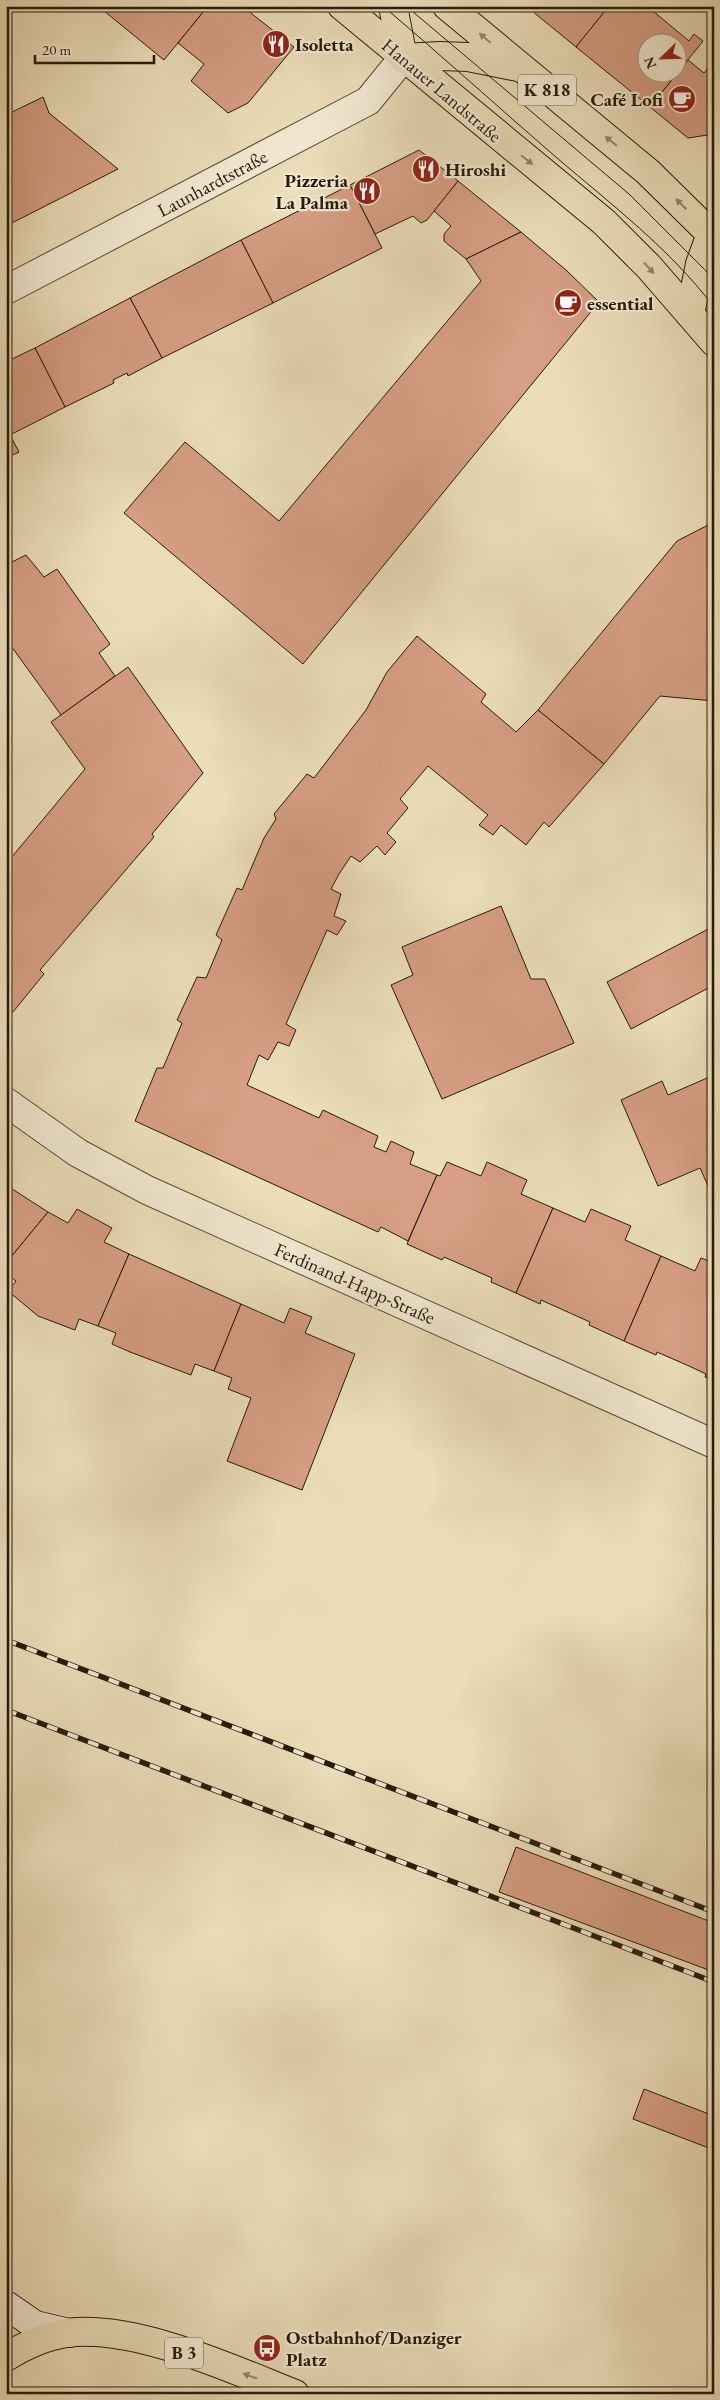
<svg xmlns="http://www.w3.org/2000/svg" width="720" height="2400" font-family="'EB Garamond',serif">
  <style>
    .building { fill: #d69e84; stroke: #261a0a; fill-rule: evenodd }
    .lines { fill: none; stroke-linecap: round; stroke-linejoin: round }
    .street-casing { stroke: #574b36; stroke-width: 30 }
    .secondary-casing { stroke: #261a0a; stroke-width: 30 }
    .primary-casing { stroke: #261a0a; stroke-width: 30 }
    .street { stroke: #f2e9d2; stroke-width: 28 }
    .secondary { stroke: #f2e9d2; stroke-width: 28 }
    .primary { stroke: #ebddba; stroke-width: 28 }
    .tram { stroke: #261a0a; stroke-width: 1 }
    .rail-casing { stroke: #261a0a; stroke-width: 5.5 }
    .rail { stroke: #f2e9d2; stroke-width: 4; stroke-dasharray: 11; stroke-linecap: butt }
    .oneway { fill: #92856b }
    .labels { text-anchor: middle; stroke-width: 4.5; stroke-linejoin: round; paint-order: stroke }
    .shield { fill: #f2e9d2; stroke: #635846; stroke-width: 1 }
    .shield-label { font-size: 18px; font-weight: bold; fill: #261a0a }
    .poi-label { font-size: 19px; font-weight: bold; fill: #261a0a; stroke: #f2e9d2; text-anchor: start }
    .street-label { font-size: 19px; fill: #261a0a; stroke: #f2e9d2 }
  </style>
  <rect width="100%" height="100%" fill="#ebddba"/>
  <filter id="stains"><feTurbulence type="fractalNoise" baseFrequency=".004" numOctaves="4"/><feColorMatrix values="0 0 0 0 .2 0 0 0 0 .09 0 0 0 0 .02 0 0 0 .5 -.17"/></filter>
  <radialGradient id="worn" r=".72"><stop offset=".6" stop-color="#630" stop-opacity="0"/><stop offset="1" stop-color="#630" stop-opacity=".3"/></radialGradient>
  <g class="building">
    <path d="M98,6H208L164,60Z"/>
    <path d="M208,6H242L294,47L248,103L228,113L191,81L204,64L178,43Z"/>
    <path d="M526,6H609L576,47Z"/>
    <path d="M609,6H647L689,41L694,34L703,41L650,107L576,47ZM648,42H678V72H648Z"/>
    <path d="M688,60L704,73L714,61V134L688,138L650,107Z"/>
    <path d="M43,97L49,113L118,169L6,226V115Z"/>
    <path d="M419,150L458,181L427,220L421,223L413,216L375,234L350,185Z"/>
    <path d="M458,181L521,232L466,259L444,241V234L451,226L434,211Z"/>
    <path d="M350,185L382,248L273,303L241,240Z"/>
    <path d="M521,232L566,270L599,302L303,664L124,513L185,442L279,521L481,281L466,259Z"/>
    <path d="M241,240L273,303L162,358L130,298Z"/>
    <path d="M130,298L162,358L128,376L127,373L113,380L114,383L65,407L35,348Z"/>
    <path d="M35,348L65,407L10,435L19,452L6,458V362Z"/>
    <path d="M714,522V701L660,696L604,764L538,710L677,541Z"/>
    <path d="M26,555L44,577L57,569L110,644L99,653L115,676L61,715L6,639V565Z"/>
    <path d="M417,636L486,694L481,702L516,732L538,710L604,764L549,827L544,822L526,845L501,825L493,835L479,825L488,815L428,766L400,799L408,808L387,833L396,842L385,855L377,846L360,862L351,856L339,874L331,889L341,894L334,916L346,921L337,935L327,930L286,1024L296,1030L289,1046L278,1042L268,1060L259,1055L247,1085L319,1118L323,1110L378,1136L374,1147L386,1152L391,1141L414,1152L410,1164L437,1175L408,1241L381,1227L378,1232L135,1121L157,1068H163L182,1023L177,1020L197,977L206,978L222,940L216,935L237,888L242,890L264,838L276,819L274,814L307,774L314,778L366,710L387,672Z"/>
    <path d="M128,667L203,773L152,834L154,837L40,970L44,974L13,1012L6,1007V864L85,769L51,722Z"/>
    <path d="M501,906L531,979H545L574,1043L442,1099L391,985L413,975L402,947Z"/>
    <path d="M714,926V985L631,1029L607,982Z"/>
    <path d="M714,1075V1199L700,1168L658,1186L621,1100L662,1081L668,1095Z"/>
    <path d="M447,1162L481,1176L487,1162L527,1180L521,1194L553,1208L516,1293L491,1282L492,1278L444,1257L442,1260L407,1244L437,1175L440,1176Z"/>
    <path d="M6,1185L48,1212L6,1263Z"/>
    <path d="M553,1208L585,1222L591,1209L631,1226L625,1240L661,1256L624,1341L589,1325L590,1322L541,1300L540,1304L516,1293Z"/>
    <path d="M77,1209L112,1228L104,1242L129,1254L98,1326L79,1319L75,1330L38,1316L8,1291L16,1281L6,1273V1263L48,1212L68,1223Z"/>
    <path d="M129,1254L241,1304L214,1371L195,1364L191,1375L130,1352L112,1344L116,1333L98,1326Z"/>
    <path d="M661,1256L695,1271L701,1258L714,1263V1381L705,1377L706,1374L689,1366L657,1352L656,1355L624,1341Z"/>
    <path d="M241,1304L284,1323L290,1308L312,1317L305,1333L355,1354L302,1490L227,1461L251,1398L228,1389L232,1378L214,1371Z"/>
    <path d="M516,1847L714,1923V1972L499,1892Z"/>
    <path d="M644,2089L714,2116V2150L633,2119Z"/>
  </g>
  <g class="lines">
    <g class="street-casing">
      <g id="street">
        <path d="M6,290L368,101L403,58"/>
        <path d="M6,1102L78,1153L147,1190L714,1444"/>
      </g>
    </g>
    <g class="secondary-casing">
      <path id="secondary" d="M6,2305L35,2325L69,2333"/>
    </g>
    <g class="primary-casing">
      <g id="primary">
        <path d="M342,6L604,222L649,267L714,342"/>
        <path d="M393,6L403,58L440,56L468,57L518,67"/>
        <path d="M447,6L648,172L714,237"/>
        <path d="M690,314L700,264L711,234"/>
        <path d="M6,2357C24,2346 46,2336 67,2333C134,2324 232,2369 295,2394"/>
      </g>
    </g>
    <use href="#street" class="street"/>
    <use href="#secondary" class="secondary"/>
    <use href="#primary" class="primary"/>
    <g class="tram">
      <path d="M383,6C442,56 499,108 557,158C612,205 670,249 714,307"/>
      <path d="M406,6L629,194L714,279"/>
    </g>
    <g class="rail-casing">
      <g id="rail">
        <path d="M6,1640L714,1912"/>
        <path d="M6,1710L714,1982"/>
      </g>
    </g>
    <use href="#rail" class="rail"/>
  </g>
  <defs><path id="oneway-solid" d="M-6-.8H1V-3.2L6.5 0L1 3.2V.8H-6Z" transform="scale(1.25)"/></defs>
  <g class="oneway">
    <use href="#oneway-solid" transform="translate(485 38) rotate(-140)"/>
    <use href="#oneway-solid" transform="translate(611 141) rotate(-141)"/>
    <use href="#oneway-solid" transform="translate(527 160) rotate(39)"/>
    <use href="#oneway-solid" transform="translate(681 204) rotate(-135)"/>
    <use href="#oneway-solid" transform="translate(649 268) rotate(47)"/>
    <use href="#oneway-solid" transform="translate(250 2376) rotate(-160)"/>
  </g>
  <defs>
    <g id="restaurant-disc" transform="scale(1.4375)"><circle r="9.5" fill="#8f2418" stroke="#f2e9d2"/><path d="M-5-6h1v4h1v-4h1v4h1v-4h1v5L-1.5 .5V6h-2V.5L-5-1ZM5-6V6H3V1.5H1.5Q1.5-4 5-6Z" fill="#fff"/></g>
    <g id="cafe-disc" transform="scale(1.4375)"><circle r="9.5" fill="#8f2418" stroke="#f2e9d2"/><path d="M-5.5-4.5H6V0H3Q3 3.5 0 3.5H-2.5Q-5.5 3.5-5.5 0ZM3-3.2v2h1.7v-2ZM-6 4.5H4V6H-6Z" fill="#fff"/></g>
    <g id="bus-disc" transform="scale(1.4375)"><circle r="9.5" fill="#8f2418" stroke="#f2e9d2"/><path d="M-5-6H5V4H4V6H2V4H-2V6H-4V4H-5ZM-3.5-4V0h7V-4ZM-3.5 1.2v1.5H-2V1.2ZM2 1.2v1.5H3.5V1.2Z" fill="#fff"/></g>
  </defs>
  <g fill-rule="evenodd">
    <use href="#restaurant-disc" x="276" y="44"/>
    <use href="#cafe-disc" x="682" y="99"/>
    <use href="#restaurant-disc" x="426" y="169"/>
    <use href="#restaurant-disc" x="367" y="191"/>
    <use href="#cafe-disc" x="568" y="303"/>
    <use href="#bus-disc" x="267" y="2348"/>
  </g>
  <g class="labels">
    <g class="shield">
      <rect x="518" y="74.5" width="58" height="31" rx="4"/>
      <rect x="165" y="2337.5" width="38" height="31" rx="4"/>
    </g>
    <g class="shield-label">
      <text x="547" y="96">K 818</text>
      <text x="184" y="2359">B 3</text>
    </g>
    <g class="poi-label">
      <text x="295" y="51">Isoletta</text>
      <text x="663" y="106" text-anchor="end">Café Lofi</text>
      <text x="445" y="176">Hiroshi</text>
      <text x="348" y="187" text-anchor="end">Pizzeria<tspan x="348" dy="22">La Palma</tspan></text>
      <text x="587" y="310">essential</text>
      <text x="286" y="2344">Ostbahnhof/Danziger<tspan x="286" dy="22">Platz</tspan></text>
    </g>
    <g class="street-label">
      <text transform="translate(442 90) rotate(40)" y="7">Hanauer Landstraße</text>
      <text transform="translate(212 183) rotate(-28)" y="7">Launhardtstraße</text>
      <text transform="translate(355 1283) rotate(24)" y="7">Ferdinand-Happ-Straße</text>
    </g>
  </g>
  <rect width="720" height="2400" fill="none" stroke="#ebddba" stroke-width="25"/>
  <rect x="8" y="8" width="705" height="2385" fill="none" stroke="#261a0a" stroke-width="2.5"/>
  <rect x="12" y="12" width="695" height="2375" fill="none" stroke="#261a0a"/>
  <g transform="translate(662 58) rotate(247)"><circle r="24" fill="#f2e9d2" stroke="#a09682"/>
  <path d="M0-4L9 19L0 12L-9 19Z" fill="#8f2418"/>
  <text y="-8" font-size="14" font-weight="bold" text-anchor="middle" fill="#261a0a">N</text>
  </g>
  <path d="M35 55v8h119v-8" fill="none" stroke="#261a0a" stroke-width="2.5"/>
  <text x="42" y="55" font-size="15" fill="#261a0a" stroke="#f2e9d2" stroke-width="4" paint-order="stroke">20 m</text>
  <rect width="100%" height="100%" filter="url(#stains)"/>
  <rect width="100%" height="100%" fill="url(#worn)"/>
</svg>
